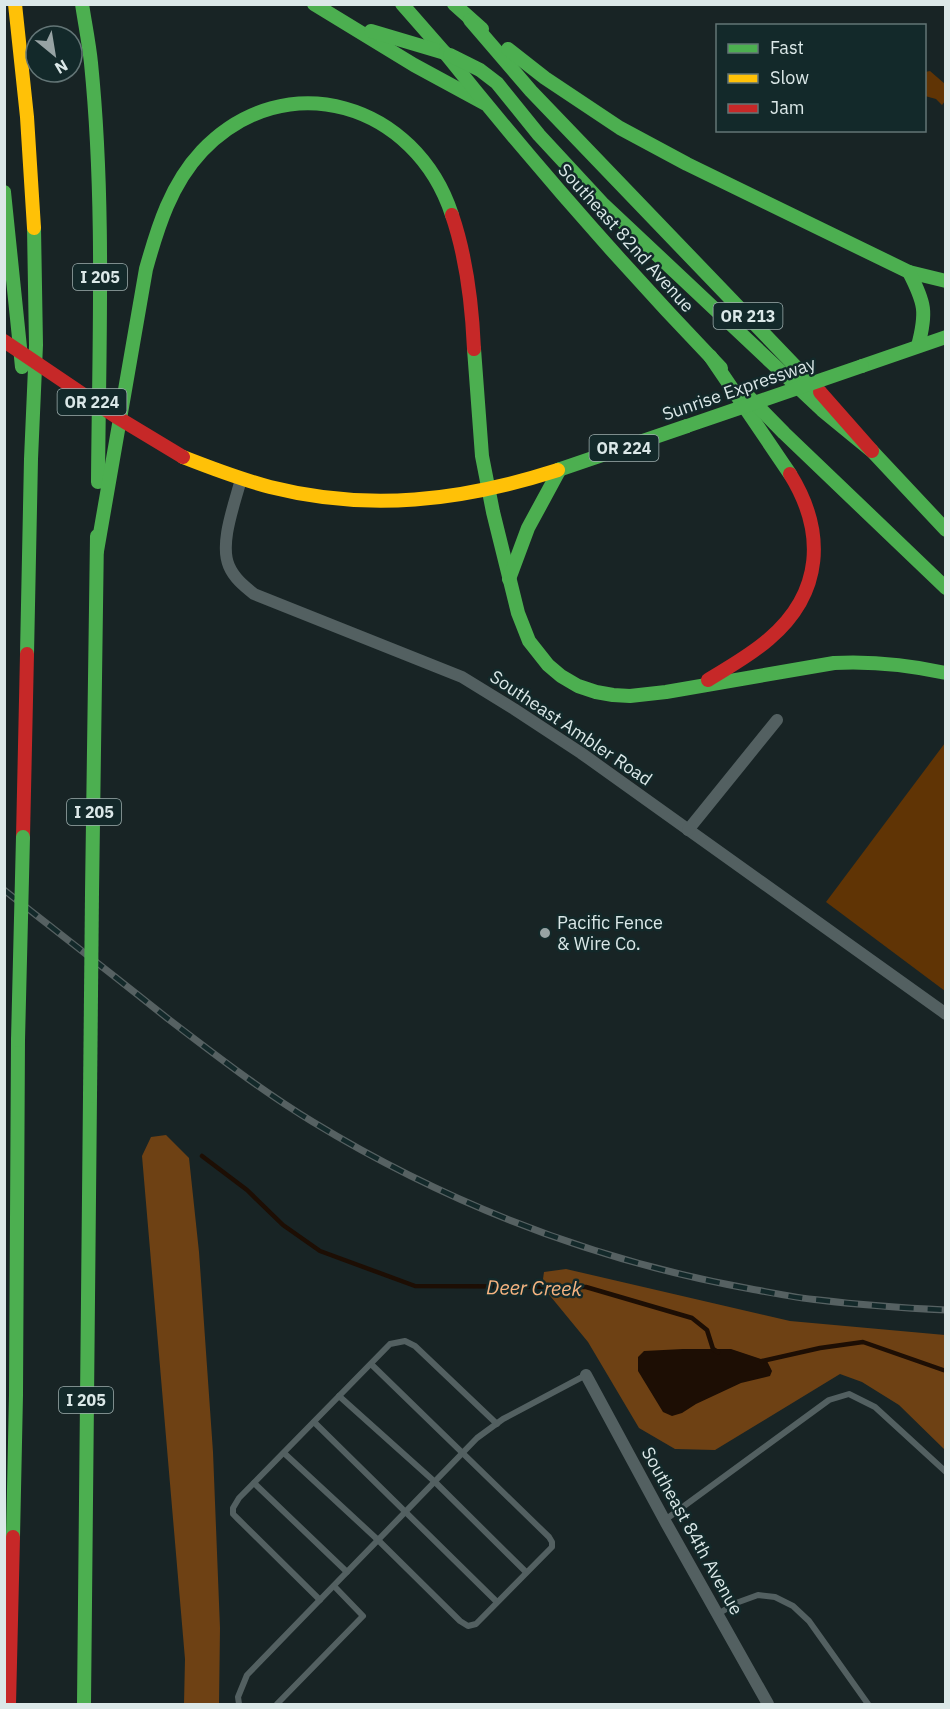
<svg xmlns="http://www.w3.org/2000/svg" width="950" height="1709" font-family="'IBM Plex Sans',sans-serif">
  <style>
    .green { fill: #603405 }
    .forest { fill: #6e4114 }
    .water { fill: #1d0e04 }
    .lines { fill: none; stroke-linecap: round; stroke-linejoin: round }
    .stream { stroke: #1d0e04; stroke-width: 4.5 }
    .lane { stroke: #536061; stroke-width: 6 }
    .street { stroke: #536061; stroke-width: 12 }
    .fast { stroke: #4caf50; stroke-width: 14 }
    .slow { stroke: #ffc107; stroke-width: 14 }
    .jam { stroke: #c62828; stroke-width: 14 }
    .rail-casing { stroke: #566162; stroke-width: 7 }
    .rail { stroke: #13292a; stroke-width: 4.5; stroke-dasharray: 14; stroke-linecap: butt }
    .fast-bridge { stroke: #4caf50; stroke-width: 14 }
    .jam-bridge { stroke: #c62828; stroke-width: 14 }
    .poi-dot { fill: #97a3a4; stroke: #13292a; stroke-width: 2 }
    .labels { text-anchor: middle; stroke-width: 5; stroke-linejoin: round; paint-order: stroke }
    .shield { fill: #13292a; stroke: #9fafaf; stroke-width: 1.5 }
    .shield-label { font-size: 16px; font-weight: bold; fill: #dbe8e8 }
    .street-label { font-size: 18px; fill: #dbe8e8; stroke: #13292a }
    .poi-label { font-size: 18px; fill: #dbe8e8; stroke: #13292a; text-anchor: start }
    .water-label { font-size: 20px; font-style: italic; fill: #f6b481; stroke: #13292a }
  </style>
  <rect width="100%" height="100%" fill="#182425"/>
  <g class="green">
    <path d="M930,71L945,84V101L942,105L936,99L925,96V72Z"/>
    <path d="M945,743V991L826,902Z"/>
  </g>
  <g class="forest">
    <path d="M166,1135L189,1158L199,1252L213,1452L220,1628L219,1704H184L185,1659L142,1156L151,1137Z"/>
    <path d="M566,1269L790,1321L945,1335V1450L899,1405L862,1382L840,1374L715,1450L675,1449L639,1428L588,1342L542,1286L544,1272Z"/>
  </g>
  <path class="water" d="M683,1349H731L767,1361L772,1371L770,1376L741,1383L696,1404L682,1413L672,1416L663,1412L638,1371V1357L644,1351Z"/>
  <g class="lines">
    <g class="stream">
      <path d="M202,1156L247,1190L283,1225L320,1251L415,1286L586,1287L692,1318L707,1330L713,1349L718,1352"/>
      <path d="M762,1361L820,1348L863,1342L946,1371"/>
    </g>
    <g class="lane">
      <path d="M339,1396L435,1482L526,1572"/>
      <path d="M314,1422L497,1602"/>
      <path d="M284,1453L378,1540L460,1621L468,1626L476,1624L552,1547V1542L549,1537L371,1364"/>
      <path d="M254,1483L347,1572"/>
      <path d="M665,1520L829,1400L849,1394L875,1407L946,1472"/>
      <path d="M320,1600L238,1519L233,1514V1508L239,1498L390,1344L405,1341L415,1346L497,1424"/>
      <path d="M718,1614L736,1603L758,1595L775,1597L793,1606L809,1621L868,1704"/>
      <path d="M239,1704L238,1697L247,1675L477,1438L503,1419L586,1375"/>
      <path d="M277,1704L363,1616L334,1586"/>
    </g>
    <g class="street">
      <path d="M241,479C235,503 219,543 229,566C234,578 244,586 254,594L462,677L514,709L581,753L946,1014"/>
      <path d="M688,830L777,720"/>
      <path d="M586,1375L665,1521L768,1704"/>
    </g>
    <g class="fast">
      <path d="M82,4C85,24 89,43 91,63C105,202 99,342 98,482"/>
      <path d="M314,4L414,65L484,103"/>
      <path d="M402,4L445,53"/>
      <path d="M454,4L482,29"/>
      <path d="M470,20L531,91L820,392"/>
      <path d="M371,31L445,53"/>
      <path d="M508,49L545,78L620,128L687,164L909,272L946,281"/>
      <path d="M445,53C532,162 624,267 721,368"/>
      <path d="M450,55L480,70L497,83L539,135L602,203L822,410L872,451L946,530"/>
      <path d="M4,192L22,367"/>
      <path d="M909,272C925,303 927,312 918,346"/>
      <path d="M474,349L482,456L493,512L518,613L529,641L548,665L561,676L578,686L596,692L613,695L630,696L666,692L834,663C872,661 909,665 946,673"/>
      <path d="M710,356L790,474"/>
      <path d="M862,366L946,337"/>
      <path d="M745,393L784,433L946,588"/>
      <path d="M558,470L687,426"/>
      <path d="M97,551L146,269C158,226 171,184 202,151C286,63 416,104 452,215"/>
      <path d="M509,579L528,528L560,469"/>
      <path d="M27,654L31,459L36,345L34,228"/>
      <path d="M92,893L97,536"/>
      <path d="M13,1537L16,1395L18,1040"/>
      <path d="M84,1704L90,1096"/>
    </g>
    <g class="slow">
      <path d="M15,4L27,117L34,228"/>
      <path d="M183,457C211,468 240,479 270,487C369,512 461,501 558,470"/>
    </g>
    <g class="jam">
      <path d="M452,215C467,259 472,304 474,349"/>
      <path d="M820,392L872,451"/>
      <path d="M708,680C729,667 751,655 769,639C823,593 826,532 790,474"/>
      <path d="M23,837L27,654"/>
      <path d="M9,1704L13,1537"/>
    </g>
    <g class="rail-casing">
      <path id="rail" d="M4,890C59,933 113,975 167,1018C214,1054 262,1091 313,1122C448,1204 596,1261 751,1289C773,1293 796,1298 819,1300C861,1305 903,1308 946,1310"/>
    </g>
    <use href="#rail" class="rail"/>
    <g class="fast-bridge">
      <path d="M687,426L862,366"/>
      <path d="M18,1040L23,837"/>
      <path d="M90,1096L92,893"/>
    </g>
    <path class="jam-bridge" d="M4,341L115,416L183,457"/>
  </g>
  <circle class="poi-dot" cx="545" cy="933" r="6"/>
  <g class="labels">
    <g class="shield">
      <rect x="73" y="264" width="54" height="26" rx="4.5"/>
      <rect x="713.5" y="303" width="69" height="26" rx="4.5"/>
      <rect x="57.5" y="389" width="69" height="26" rx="4.5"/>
      <rect x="589.5" y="435" width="69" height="26" rx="4.5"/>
      <rect x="67" y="799" width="54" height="26" rx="4.5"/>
      <rect x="59" y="1387" width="54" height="26" rx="4.5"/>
    </g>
    <g class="shield-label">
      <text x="100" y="283">I 205</text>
      <text x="748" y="322">OR 213</text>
      <text x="92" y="408">OR 224</text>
      <text x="624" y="454">OR 224</text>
      <text x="94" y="818">I 205</text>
      <text x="86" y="1406">I 205</text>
    </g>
    <g class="street-label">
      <text transform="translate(626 238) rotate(48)" y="6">Southeast 82nd Avenue</text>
      <text transform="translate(739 389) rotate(-19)" y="6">Sunrise Expressway</text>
      <text transform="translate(571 728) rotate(34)" y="6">Southeast Ambler Road</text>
      <text transform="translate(692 1531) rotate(61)" y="6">Southeast 84th Avenue</text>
    </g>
    <g class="poi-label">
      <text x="557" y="929">Pacific Fence<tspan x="557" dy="21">&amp; Wire Co.</tspan></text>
    </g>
    <g class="water-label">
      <text transform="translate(534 1288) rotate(1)" y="7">Deer Creek</text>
    </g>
  </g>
  <rect width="950" height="1709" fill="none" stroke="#dbe8e8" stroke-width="12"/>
  <rect x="716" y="24" width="210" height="108" fill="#13292a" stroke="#637576" stroke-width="1.5"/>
  <rect x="728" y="44" width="30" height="9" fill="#4caf50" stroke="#637576" stroke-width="1.5"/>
  <text x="770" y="54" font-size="18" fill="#dbe8e8">Fast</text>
  <rect x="728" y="74" width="30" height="9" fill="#ffc107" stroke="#637576" stroke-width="1.5"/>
  <text x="770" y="84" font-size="18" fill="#dbe8e8">Slow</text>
  <rect x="728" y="104" width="30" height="9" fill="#c62828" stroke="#637576" stroke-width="1.5"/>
  <text x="770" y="114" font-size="18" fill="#dbe8e8">Jam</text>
  <g transform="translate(54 54) rotate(150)"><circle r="28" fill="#13292a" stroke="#637576" stroke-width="1.5"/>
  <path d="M0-4.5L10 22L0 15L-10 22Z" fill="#97a3a4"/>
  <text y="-9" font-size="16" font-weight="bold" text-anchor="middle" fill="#dbe8e8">N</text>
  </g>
</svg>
